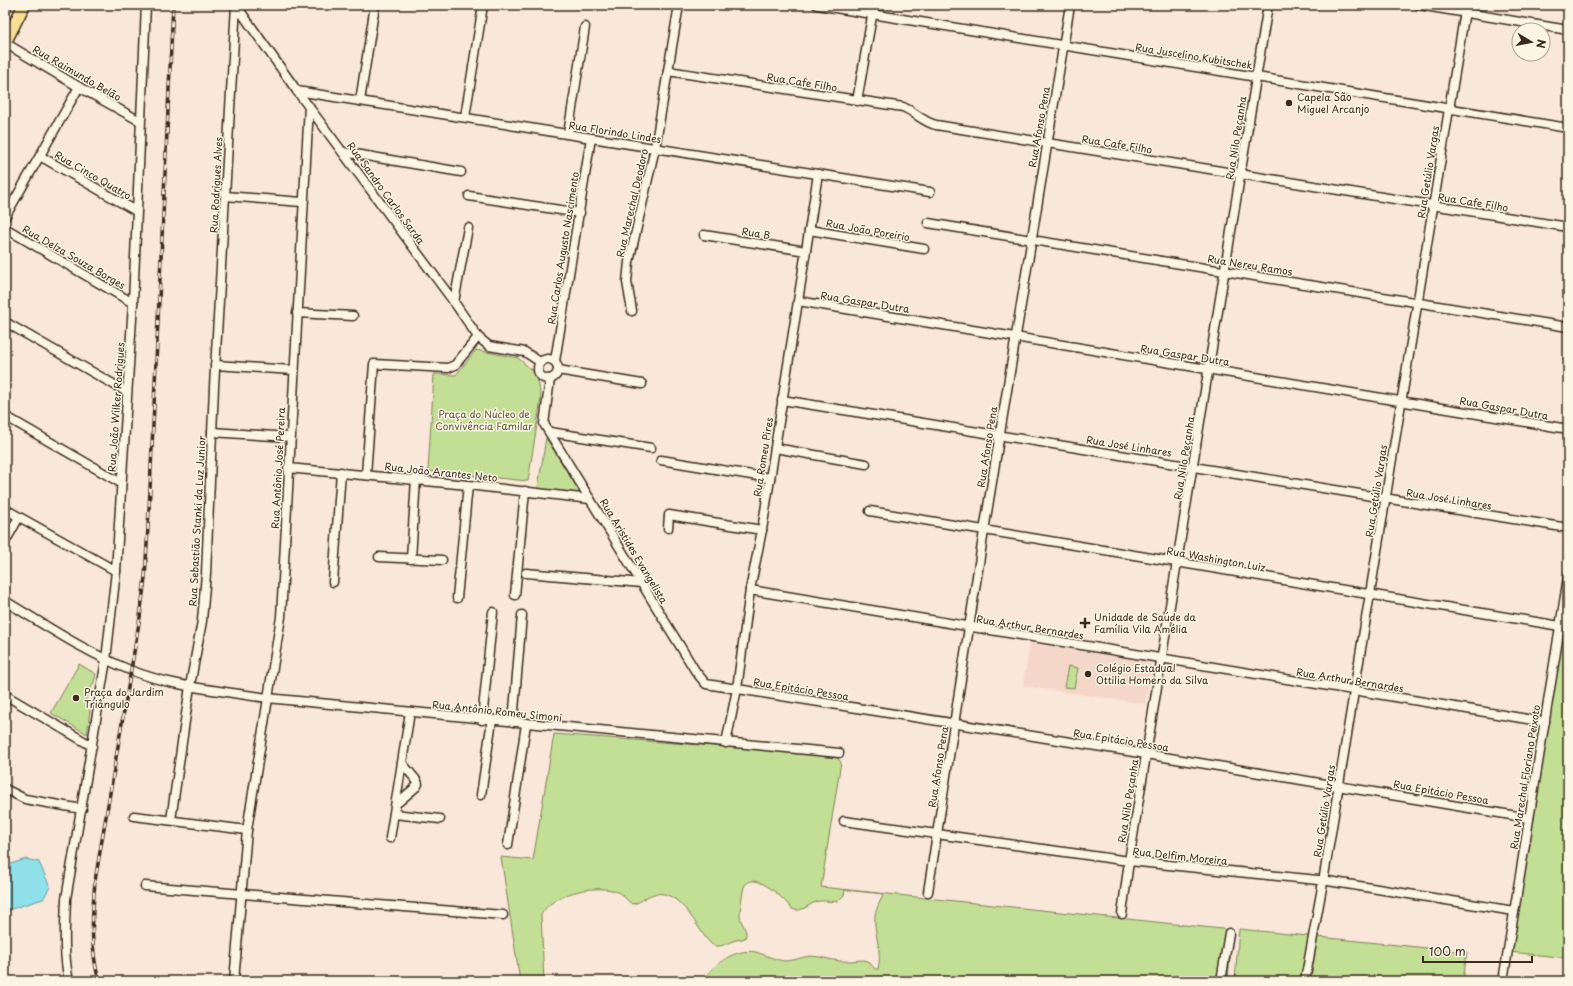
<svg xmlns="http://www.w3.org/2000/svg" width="1573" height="986" font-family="'Playpen Sans',sans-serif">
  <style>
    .built { fill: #f5d7ca }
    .green { fill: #c3de95; stroke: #7f845a }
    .water { fill: #8fe0e8; stroke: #6d9797 }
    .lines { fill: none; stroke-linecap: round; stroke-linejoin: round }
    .minor-casing { stroke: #3b2a1e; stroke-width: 11 }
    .highway-casing { stroke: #3b2a1e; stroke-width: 14 }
    .minor { stroke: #fcf5e5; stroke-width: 8 }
    .highway { stroke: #f9df96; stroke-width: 11 }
    .rail-casing { stroke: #3b2a1e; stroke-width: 3.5 }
    .rail { stroke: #fcf5e5; stroke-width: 2; stroke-dasharray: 6; stroke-linecap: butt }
    .poi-dot { fill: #3b2a1e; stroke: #fcf5e5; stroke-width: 1.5 }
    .labels { text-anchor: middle; stroke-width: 3; stroke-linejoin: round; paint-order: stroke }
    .street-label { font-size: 10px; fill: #3b2a1e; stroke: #fcf5e5 }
    .poi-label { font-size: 10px; fill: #3b2a1e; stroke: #fcf5e5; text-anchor: start }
    .park-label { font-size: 10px; fill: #5d573c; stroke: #fcf5e5 }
  </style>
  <rect width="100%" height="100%" fill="#f9e7d9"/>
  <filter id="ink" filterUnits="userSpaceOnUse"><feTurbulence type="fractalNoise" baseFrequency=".025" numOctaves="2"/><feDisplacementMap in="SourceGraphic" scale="8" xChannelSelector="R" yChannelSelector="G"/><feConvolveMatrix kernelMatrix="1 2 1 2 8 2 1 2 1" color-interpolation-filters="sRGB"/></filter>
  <g filter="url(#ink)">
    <path class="built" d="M1030,643L1149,662L1152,666L1145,704L1023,686Z"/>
    <g class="green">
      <path d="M476,350L518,358L532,370L538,380L541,399L528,481L428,471L434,374L456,375Z"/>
      <path d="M546,438L578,489L579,492L577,493L542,490L538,487Z"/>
      <path d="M1568,625V958L1509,952L1561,629Z"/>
      <path d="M79,664L96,674L94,682L85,700L91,702L87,734L51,713Z"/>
      <path d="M1068,666L1078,668L1074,688L1064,687Z"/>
      <path d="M554,734L834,755L841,762L821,887L1232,930L1228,981H702C715,964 734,948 756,952C766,955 775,960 785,961C794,961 801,957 810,956C820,956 830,960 840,961C848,962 856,960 864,960L868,961L875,969H878C883,950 873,933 875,915C877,907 880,901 884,894L845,890L844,895L838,901C831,903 823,899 816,902C807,905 802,913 792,909C786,901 756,870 745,885C743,888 743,893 742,897C741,903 740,909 740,915C740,924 749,930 745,938C741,940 737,939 733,941C727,943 722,947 715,946C704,944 689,900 664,894C647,891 644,903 632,904C626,900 623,894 615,891C593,884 551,894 541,915L544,981H520L501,857L533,860Z"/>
      <path d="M1239,929L1467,952L1463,981H1235Z"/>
    </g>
    <path class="water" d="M26,859L39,862L50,887L43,899L5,911V866Z"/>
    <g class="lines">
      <g class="minor-casing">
        <g id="minor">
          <path d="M236,5L297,91L454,302L478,337L489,346L525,352L540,362"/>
          <path d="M817,5L1568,128"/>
          <path d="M1419,5L1568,30"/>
          <path d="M5,43L79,87L140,121"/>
          <path d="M668,71L903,107C915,112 923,122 936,125L1568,227"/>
          <path d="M297,91L930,192"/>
          <path d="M360,101L375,5"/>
          <path d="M857,101L874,5"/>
          <path d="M465,117L483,5"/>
          <path d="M568,134L585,27"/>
          <path d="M343,152L461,172"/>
          <path d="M40,156L136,211"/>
          <path d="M225,196L302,202"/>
          <path d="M469,196L580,213"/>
          <path d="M5,217L79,87"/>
          <path d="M928,223L1568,327"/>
          <path d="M5,228L133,303"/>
          <path d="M809,230L924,249"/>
          <path d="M704,235L806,251"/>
          <path d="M798,301L1568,429"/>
          <path d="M454,302L468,228"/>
          <path d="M632,311L627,282L629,262L655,148L679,5"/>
          <path d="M297,313L353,316"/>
          <path d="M5,322L127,392"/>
          <circle cx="548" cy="369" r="10"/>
          <path d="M555,361L591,138"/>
          <path d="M215,365L293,370"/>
          <path d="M558,370L642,384"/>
          <path d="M550,379L544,424L696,672L706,684L1146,754L1529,818"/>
          <path d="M782,400L1568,528"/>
          <path d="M5,416L121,483"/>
          <path d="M212,432L290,437"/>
          <path d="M550,432L651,448"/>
          <path d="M775,448L866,464"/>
          <path d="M661,460L770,478"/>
          <path d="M288,468L468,485L590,499"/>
          <path d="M366,475L374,364L448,368L455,365L478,337"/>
          <path d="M5,509L116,571"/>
          <path d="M870,511L1560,626"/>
          <path d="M668,528L669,515L762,530"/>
          <path d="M5,542L19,517"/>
          <path d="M379,557L442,560"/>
          <path d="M411,559L416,479"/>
          <path d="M526,573L642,583"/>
          <path d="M333,582L341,472"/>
          <path d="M750,590L1545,722"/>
          <path d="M515,595L525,491"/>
          <path d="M457,598L468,485"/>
          <path d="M5,601C45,625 87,653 130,670C172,687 223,691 267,698L839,753"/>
          <path d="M5,695L92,746"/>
          <path d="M482,720L493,612"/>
          <path d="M513,722L522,615"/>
          <path d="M726,743L737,689L750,590L762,530L818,174"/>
          <path d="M5,789L25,799L82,809"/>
          <path d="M481,795L492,720"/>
          <path d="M396,804L416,787L418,784L417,781L402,763"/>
          <path d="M394,814L440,819"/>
          <path d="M134,816L247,830"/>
          <path d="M171,820L190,686L202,621L206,574L214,387L236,5"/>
          <path d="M844,821L1129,861L1328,881L1514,911"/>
          <path d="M390,838L410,712"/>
          <path d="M508,845L526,724"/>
          <path d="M145,886L503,915"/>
          <path d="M928,892L984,531L1070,5"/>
          <path d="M1122,914L1129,861L1177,562L1268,5"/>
          <path d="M69,981C63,954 65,926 66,899L106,660L116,571L133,303L146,5"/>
          <path d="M234,981L247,830L281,617L309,106"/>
          <path d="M1221,981L1229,933"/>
          <path d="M1305,981L1323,882L1466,5"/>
          <path d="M1503,981L1568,577"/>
        </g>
      </g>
      <g class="highway-casing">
        <g id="highway">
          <path d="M5,7L6,5"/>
          <path d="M5,43L24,5"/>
        </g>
      </g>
      <use href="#minor" class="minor"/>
      <use href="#highway" class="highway"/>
      <g class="rail-casing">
        <path id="rail" d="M99,981C90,948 92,915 95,881L140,617L145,578L149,510L173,5"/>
      </g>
      <use href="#rail" class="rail"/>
    </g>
  </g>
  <g class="poi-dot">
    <circle cx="1289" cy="103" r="4"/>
    <path d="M1083 617h4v4h4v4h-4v4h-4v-4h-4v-4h4z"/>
    <circle cx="1088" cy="674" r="4"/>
    <circle cx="76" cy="698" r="4"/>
  </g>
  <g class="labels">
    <g class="street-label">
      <text transform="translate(1194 56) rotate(9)" y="4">Rua Juscelino Kubitschek</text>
      <text transform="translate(77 73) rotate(30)" y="4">Rua Raimundo Belão</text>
      <text transform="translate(802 82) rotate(9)" y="4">Rua Cafe Filho</text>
      <text transform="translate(1039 127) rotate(-80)" y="4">Rua Afonso Pena</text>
      <text transform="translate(615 132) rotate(9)" y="4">Rua Florindo Lindes</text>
      <text transform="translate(1236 138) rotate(-81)" y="4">Rua Nilo Peçanha</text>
      <text transform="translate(1117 144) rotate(9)" y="4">Rua Cafe Filho</text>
      <text transform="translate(1428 172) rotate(-81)" y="4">Rua Getúlio Vargas</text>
      <text transform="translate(93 175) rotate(30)" y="4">Rua Cinco Quatro</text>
      <text transform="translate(216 185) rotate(-87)" y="4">Rua Rodrigues Alves</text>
      <text transform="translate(386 193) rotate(54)" y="4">Rua Sandro Carlos Sarda</text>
      <text transform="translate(1473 202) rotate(9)" y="4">Rua Cafe Filho</text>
      <text transform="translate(632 203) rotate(-77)" y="4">Rua Marechal Deodoro</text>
      <text transform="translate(868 230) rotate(10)" y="4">Rua João Poreirio</text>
      <text transform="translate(756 233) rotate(9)" y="4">Rua B</text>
      <text transform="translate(563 248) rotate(-81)" y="4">Rua Carlos Augusto Nascimento</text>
      <text transform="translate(74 257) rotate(30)" y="4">Rua Delza Souza Borges</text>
      <text transform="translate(1250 265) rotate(9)" y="4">Rua Nereu Ramos</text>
      <text transform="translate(865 302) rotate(9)" y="4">Rua Gaspar Dutra</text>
      <text transform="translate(1185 355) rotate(9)" y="4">Rua Gaspar Dutra</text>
      <text transform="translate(116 407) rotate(-86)" y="4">Rua João Wilker Rodrigues</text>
      <text transform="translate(1504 408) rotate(10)" y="4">Rua Gaspar Dutra</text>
      <text transform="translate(1129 446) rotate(9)" y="4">Rua José Linhares</text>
      <text transform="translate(987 447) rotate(-81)" y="4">Rua Afonso Pena</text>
      <text transform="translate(763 457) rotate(-81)" y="4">Rua Romeu Pires</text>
      <text transform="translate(1184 458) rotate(-81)" y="4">Rua Nilo Peçanha</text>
      <text transform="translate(278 468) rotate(-87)" y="4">Rua Antônio José Pereira</text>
      <text transform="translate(441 472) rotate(6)" y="4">Rua João Arantes Neto</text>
      <text transform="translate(1376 491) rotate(-81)" y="4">Rua Getúlio Vargas</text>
      <text transform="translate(1449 499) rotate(9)" y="4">Rua José Linhares</text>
      <text transform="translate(197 521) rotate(-87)" y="4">Rua Sebastião Stanki da Luz Junior</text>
      <text transform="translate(634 551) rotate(59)" y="4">Rua Aristides Evangelista</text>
      <text transform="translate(1216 559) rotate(10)" y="4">Rua Washington Luiz</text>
      <text transform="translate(1030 627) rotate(9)" y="4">Rua Arthur Bernardes</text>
      <text transform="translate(1350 680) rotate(9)" y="4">Rua Arthur Bernardes</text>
      <text transform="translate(801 689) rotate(9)" y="4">Rua Epitácio Pessoa</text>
      <text transform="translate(497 711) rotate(6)" y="4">Rua Antônio Romeu Simoni</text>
      <text transform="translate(1121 740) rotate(9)" y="4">Rua Epitácio Pessoa</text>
      <text transform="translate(938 767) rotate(-81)" y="4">Rua Afonso Pena</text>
      <text transform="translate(1525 777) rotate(-81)" y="4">Rua Marechal Floriano Peixoto</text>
      <text transform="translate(1441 792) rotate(10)" y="4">Rua Epitácio Pessoa</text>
      <text transform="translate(1128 801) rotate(-81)" y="4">Rua Nilo Peçanha</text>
      <text transform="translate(1324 811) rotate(-81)" y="4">Rua Getúlio Vargas</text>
      <text transform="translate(1180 856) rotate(6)" y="4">Rua Delfim Moreira</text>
    </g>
    <g class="poi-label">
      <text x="1297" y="101">Capela São<tspan x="1297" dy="12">Miguel Arcanjo</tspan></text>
      <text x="1094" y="621">Unidade de Saúde da<tspan x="1094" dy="12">Família Vila Amélia</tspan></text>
      <text x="1096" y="672">Colégio Estadual<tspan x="1096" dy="12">Ottilia Homero da Silva</tspan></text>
      <text x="84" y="696">Praça do Jardim<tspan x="84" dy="12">Triângulo</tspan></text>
    </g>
    <g class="park-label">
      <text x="484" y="418">Praça do Núcleo de<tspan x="484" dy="12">Convivência Familar</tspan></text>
    </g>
  </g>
  <rect width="1573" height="986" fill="none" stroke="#fcf5e5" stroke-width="20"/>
  <rect x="10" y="10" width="1553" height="966" fill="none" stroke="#3b2a1e" stroke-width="1.5" filter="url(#ink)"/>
  <g transform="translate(1531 42) rotate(100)"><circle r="19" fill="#fcf5e5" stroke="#afa495"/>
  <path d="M0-3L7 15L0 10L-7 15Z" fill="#3b2a1e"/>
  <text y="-6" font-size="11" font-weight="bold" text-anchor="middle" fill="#3b2a1e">N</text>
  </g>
  <path d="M1423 956v6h109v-6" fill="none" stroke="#3b2a1e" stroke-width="2"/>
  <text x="1429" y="956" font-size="12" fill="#3b2a1e" stroke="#fcf5e5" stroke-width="3" paint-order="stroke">100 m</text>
</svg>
